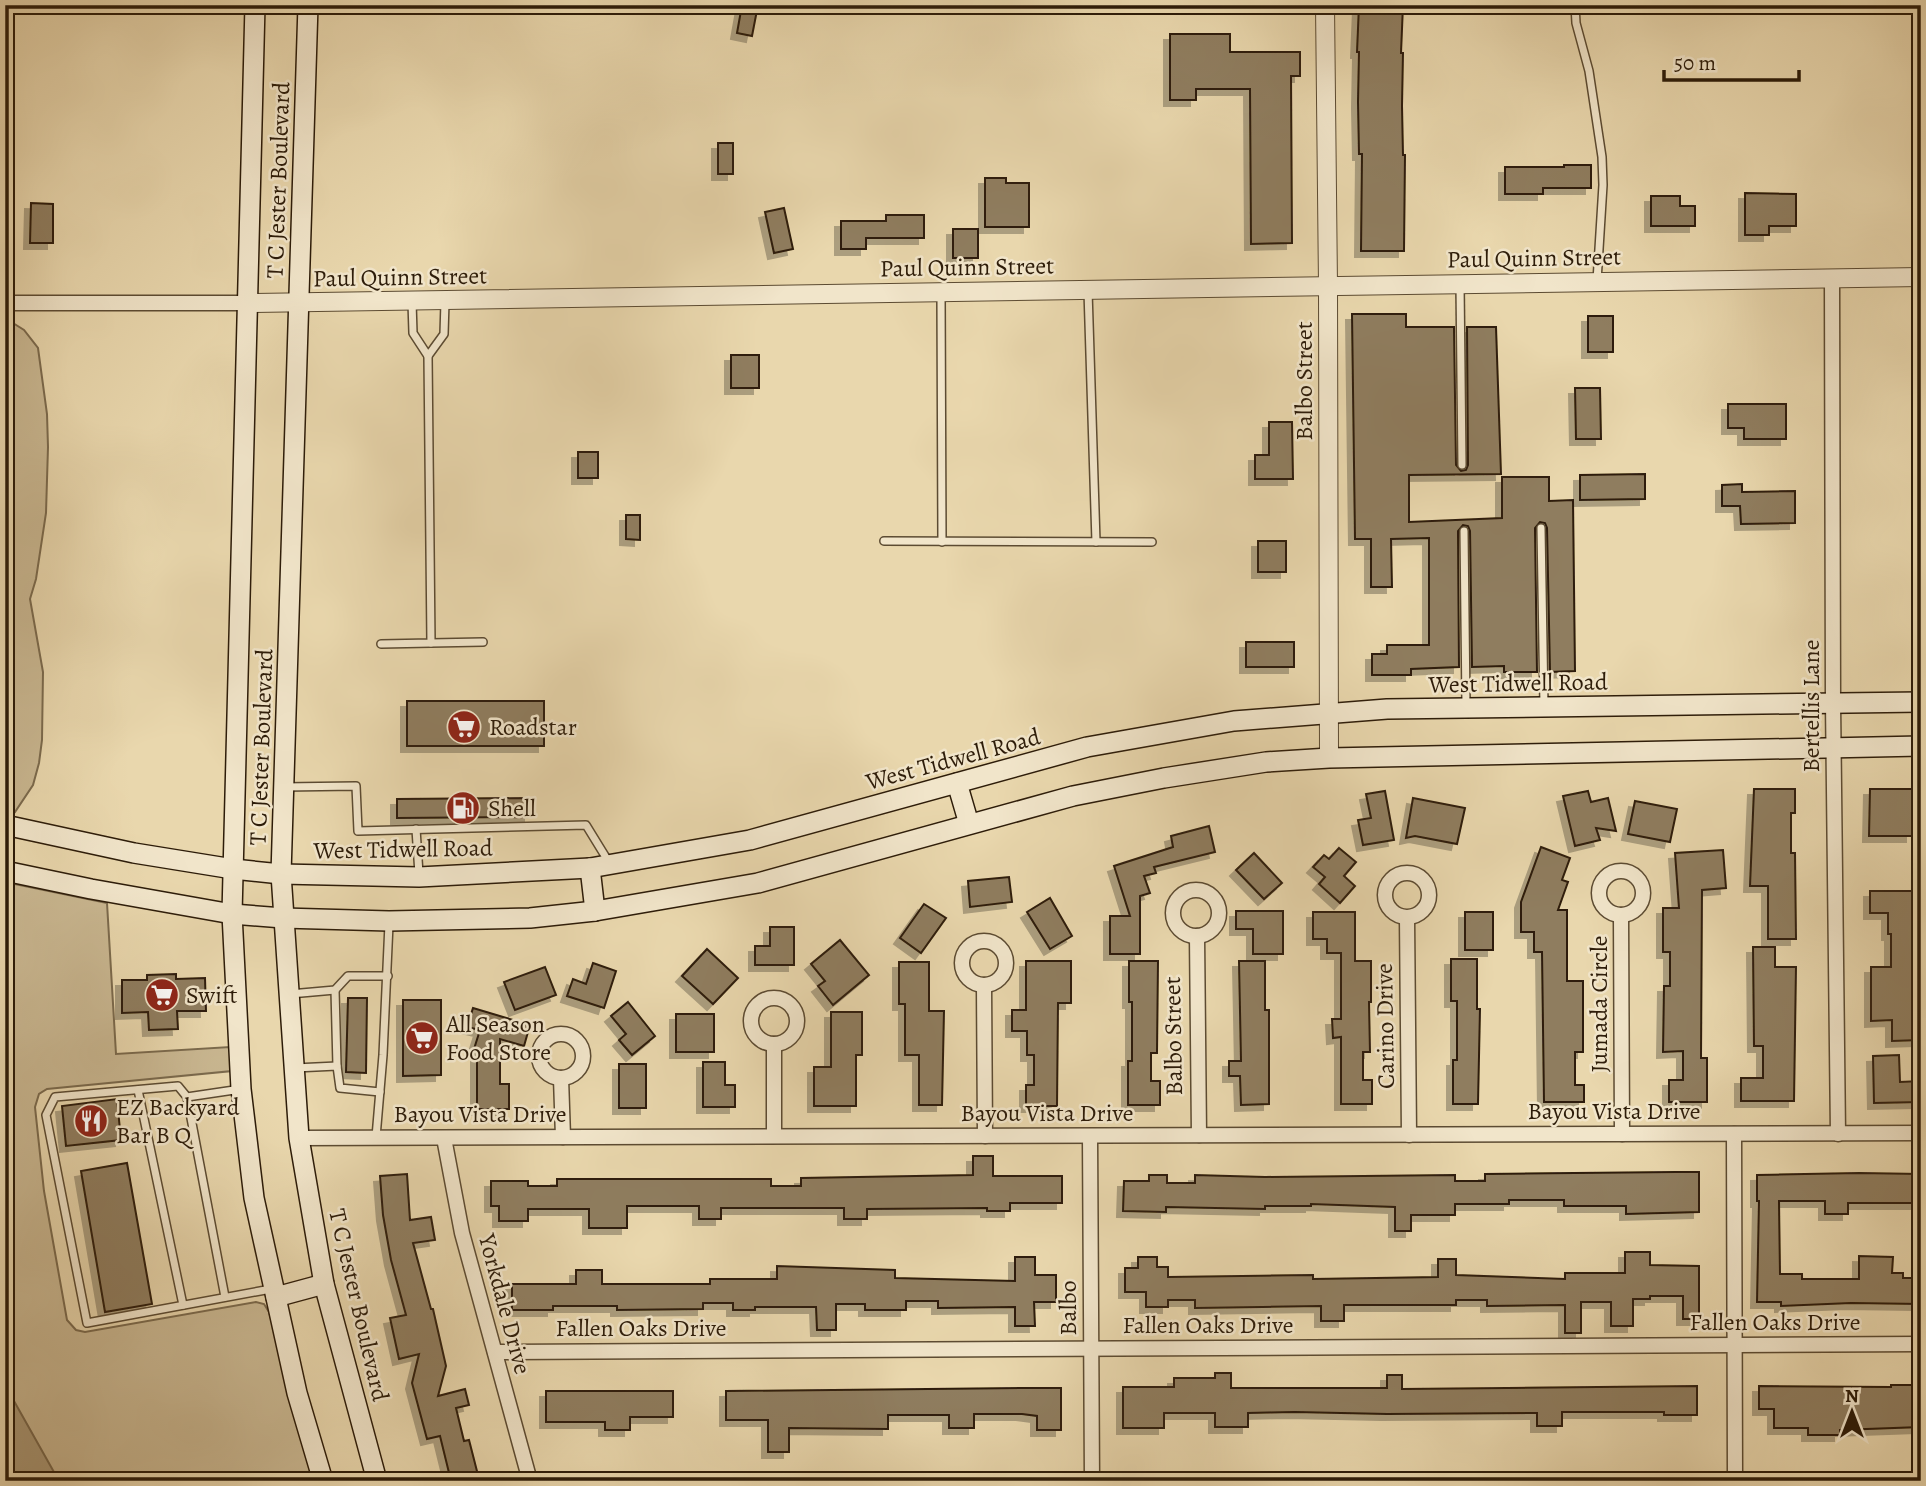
<svg xmlns="http://www.w3.org/2000/svg" width="1926" height="1486" font-family="Alegreya,serif">
  <style>
    .green { fill: #c9b791; stroke: #7b6a4d; stroke-width: 2 }
    .water { fill: #a99775; stroke: #77664a; stroke-width: 2 }
    .building { fill: #8f7d5e; stroke: #2d1c09; stroke-width: 2; filter: url(#shadow) }
    .lines { fill: none; stroke-linecap: round; stroke-linejoin: round }
    .service-casing { stroke: #5c4b32; stroke-width: 10 }
    .minor-casing { stroke: #5c4b32; stroke-width: 17 }
    .tertiary-casing { stroke: #5c4b32; stroke-width: 20 }
    .secondary-casing { stroke: #2d1c09; stroke-width: 22 }
    .service { stroke: #f1e5ca; stroke-width: 7 }
    .minor { stroke: #f1e5ca; stroke-width: 14 }
    .tertiary { stroke: #f1e5ca; stroke-width: 18 }
    .secondary { stroke: #f1e5ca; stroke-width: 19 }
    .labels { text-anchor: middle; stroke-width: 5; stroke-linejoin: round; paint-order: stroke }
    .street-label { font-size: 24px; fill: #2d1c09; stroke: #f1e5ca }
    .poi-label { font-size: 24px; fill: #2d1c09; stroke: #f1e5ca; text-anchor: start }
  </style>
  <defs>
    <filter id="shadow"><feDropShadow dx="-6" dy="6" stdDeviation="0" flood-color="#0004"/></filter>
  </defs>
  <rect width="100%" height="100%" fill="#e9d7ad"/>
  <filter id="stains"><feTurbulence type="fractalNoise" baseFrequency=".00286" numOctaves="4"/><feColorMatrix values="0 0 0 0 .2 0 0 0 0 .09 0 0 0 0 .02 0 0 0 .5 -.17"/></filter>
  <radialGradient id="worn" r=".72"><stop offset=".6" stop-color="#630" stop-opacity="0"/><stop offset="1" stop-color="#630" stop-opacity=".3"/></radialGradient>
  <g class="green">
    <path d="M5,318L24,330L38,348L47,414L48,447L46,513L36,579L30,599L43,672L42,740L39,763L33,785L15,812L5,809Z"/>
    <path d="M5,882L107,903L116,1054L230,1047L232,1071L47,1089L39,1094L35,1107L44,1191L67,1320L76,1330L85,1332L256,1302L264,1304L269,1312L316,1481H5Z"/>
  </g>
  <path class="water" d="M5,1385L59,1481H5Z"/>
  <g class="building">
    <path d="M742,5H758L752,36L737,33Z"/>
    <path d="M1359,5H1403L1401,53H1403L1402,106L1403,155H1405L1404,251H1361L1362,154H1359L1358,102L1359,52H1357Z"/>
    <path d="M1170,34H1230V52H1300V76H1291L1292,243L1251,244L1250,89H1196V100H1170Z"/>
    <rect x="718" y="143" width="15" height="31"/>
    <path d="M1564,165H1591V188H1543V194H1505V167H1564Z"/>
    <path d="M985,178H1006V183H1029V227H985Z"/>
    <path d="M1745,193L1796,194V226H1769V235H1745Z"/>
    <path d="M1651,196H1680V206H1695V226H1651Z"/>
    <path d="M31,203L53,204V243H30Z"/>
    <path d="M784,208L793,249L774,253L765,212Z"/>
    <path d="M886,215H924V238H866V249H841V221H886Z"/>
    <rect x="953" y="229" width="25" height="29"/>
    <path d="M1352,314H1406V327H1454L1456,465L1461,471L1466,470L1468,465L1467,327H1496L1501,474L1409,475V522L1502,518V477H1549V501L1573,500L1575,671L1550,672L1547,528L1545,523L1540,522L1535,528L1537,672H1504V666L1472,667L1470,531L1468,526L1463,525L1458,531L1459,667L1411,669V675H1372V654H1387V645H1429V538L1391,539L1392,587H1371V539H1355Z"/>
    <rect x="1588" y="316" width="25" height="36"/>
    <rect x="731" y="355" width="28" height="33"/>
    <path d="M1575,388H1600L1601,439H1576Z"/>
    <path d="M1728,404H1786V439H1744V428H1728Z"/>
    <path d="M1269,422H1292L1293,479H1255V455H1269Z"/>
    <rect x="578" y="452" width="20" height="26"/>
    <path d="M1645,474V499L1580,500V475Z"/>
    <path d="M1742,484V492L1795,491V523L1741,524L1740,506H1722V485Z"/>
    <path d="M626,515H640V540L626,539Z"/>
    <rect x="1258" y="541" width="28" height="31"/>
    <rect x="1246" y="642" width="48" height="25"/>
    <rect x="407" y="701" width="137" height="45"/>
    <path d="M1754,789H1795V813H1791V853H1795L1796,939H1768V886H1750Z"/>
    <path d="M1870,789H1912V836H1869Z"/>
    <path d="M1385,791L1394,840L1363,845L1358,820L1371,818L1366,794Z"/>
    <path d="M1588,791L1591,802L1608,798L1616,831L1596,828L1600,840L1575,846L1563,796Z"/>
    <path d="M530,798V817L397,818V799Z"/>
    <path d="M1413,798L1465,808L1457,844L1415,836L1406,838Z"/>
    <path d="M1635,801L1677,809L1670,842L1628,834Z"/>
    <path d="M1209,826L1215,852L1154,867L1156,873L1144,876L1150,893L1140,896V954H1110V916H1130L1114,866L1173,847L1171,836Z"/>
    <path d="M1541,847L1570,858L1562,880L1568,882L1558,910H1567V981H1583V1052H1575V1085H1584V1102H1544L1542,952H1534V932H1521V902Z"/>
    <path d="M1339,848L1356,862L1344,876L1355,886L1340,903L1319,884L1325,877L1313,867L1324,855L1329,859Z"/>
    <path d="M1723,850L1726,888L1702,890L1701,1058H1707V1102H1669V1080H1683V1051L1663,1052L1664,986H1670V952H1663V908H1679L1675,853Z"/>
    <path d="M1254,853L1282,883L1264,899L1236,870Z"/>
    <path d="M1009,877L1012,902L970,907L968,881Z"/>
    <path d="M1870,891H1913V999H1920V1040L1892,1041V1020L1871,1021V967H1891V934H1888V913H1870Z"/>
    <path d="M1050,898L1072,936L1050,949L1027,912Z"/>
    <path d="M924,904L946,918L921,953L900,938Z"/>
    <path d="M1236,911H1283V954H1253V929H1236Z"/>
    <path d="M1313,912H1355V961H1371V1002H1369L1370,1052H1363V1080H1372V1104H1341V1037L1333,1038L1332,1019H1341V953H1327V939H1313Z"/>
    <rect x="1465" y="912" width="28" height="38"/>
    <path d="M770,927H794V965H755V946H770Z"/>
    <path d="M840,940L869,975L833,1005L818,986L825,981L811,964Z"/>
    <path d="M1753,947H1775V967H1796L1794,1101H1741V1078H1763V1046H1754Z"/>
    <path d="M707,949L738,978L713,1004L682,976Z"/>
    <path d="M1451,959H1477V1009H1480L1478,1104H1453V1060H1457V1001H1451Z"/>
    <path d="M1026,961H1071V1003H1058L1057,1106H1026V1085H1034V1055H1027V1031H1012V1010H1026Z"/>
    <path d="M1129,961H1158L1157,1053H1151V1081H1160V1105H1128V1061H1132V1002H1129Z"/>
    <path d="M1239,961H1265V1010H1269V1104L1241,1105L1240,1076H1229V1061H1241Z"/>
    <path d="M899,962H929V1011H944L942,1105H919V1055H905V1004H899Z"/>
    <path d="M593,963L616,971L604,1008L567,996L573,979L586,984Z"/>
    <path d="M545,967L556,995L515,1010L504,982Z"/>
    <path d="M176,974V979L205,978L206,1011H177L178,1029L149,1030L148,1012L122,1013V980H147V975Z"/>
    <path d="M348,998H367L366,1073L346,1072Z"/>
    <path d="M403,1000H441V1075L403,1076Z"/>
    <path d="M628,1002L655,1036L632,1055L619,1040L626,1034L611,1016Z"/>
    <path d="M473,1008L530,1025L524,1046L500,1039V1084H509V1109H477V1049H474L480,1030L467,1027Z"/>
    <path d="M831,1012H862V1055H856V1106H814V1067H831Z"/>
    <rect x="676" y="1014" width="38" height="38"/>
    <path d="M1899,1055L1900,1082L1921,1081V1102L1874,1103L1873,1056Z"/>
    <path d="M703,1062H725V1085H735V1107H703Z"/>
    <rect x="619" y="1064" width="27" height="44"/>
    <path d="M117,1099L121,1140L66,1146L62,1106Z"/>
    <path d="M973,1156H993V1176H1062V1203H1010V1211H987V1208L867,1209V1219H844V1208H721V1219H699V1206H627V1228H589V1209H528V1221H499V1206H491V1181H528V1186H557V1179H771V1186H801V1178L973,1175Z"/>
    <path d="M127,1163L152,1304L105,1312L81,1171Z"/>
    <path d="M1675,1172H1699V1212L1626,1214V1206H1564V1200H1509V1204H1455V1215H1411V1231H1395V1207L1311,1204V1206H1265V1209L1166,1207V1212L1123,1211L1124,1181H1149V1175H1167V1183H1195V1175L1265,1177L1455,1175V1181H1485V1174Z"/>
    <path d="M1859,1173L1921,1174V1203H1848V1214H1825V1201H1779L1780,1274H1802V1279H1859V1256L1893,1257L1892,1273H1903V1278H1921V1304L1851,1303L1781,1306V1302H1757L1759,1201H1757V1175Z"/>
    <path d="M407,1174L410,1220L431,1217L435,1240L413,1243L431,1309H433L446,1366L438,1396L465,1389L469,1405L456,1408L464,1441L469,1440L479,1479L471,1481H451L440,1436L427,1439L412,1383L419,1354L399,1359L390,1318L406,1315L391,1260L383,1215L380,1176Z"/>
    <path d="M1625,1252H1650V1265L1699,1266V1319H1683V1296H1650V1299H1633V1326H1611V1302H1581V1333H1565V1305L1487,1306V1300H1456V1305H1344V1321H1321V1306L1195,1308V1300H1168V1307H1146V1292H1125V1268H1138V1257H1157V1267H1168V1277L1313,1275V1279L1438,1277V1259H1456V1275L1565,1279V1273H1625Z"/>
    <path d="M1015,1257H1035V1275H1056V1302H1034L1035,1326H1015V1307L938,1308V1301H906V1310H865V1304H836V1330H817L816,1307H755V1310H733V1303H703V1309L617,1310V1306H553V1310H512V1284H576V1270H602V1284H710V1279H777V1266L895,1270V1278L1015,1281Z"/>
    <path d="M1215,1373H1231V1388H1387V1375H1402V1389L1697,1386V1415H1664V1412H1562V1426H1537V1413L1387,1414L1295,1412L1248,1413V1427H1215V1413H1164V1428H1123V1387H1174V1378H1215Z"/>
    <path d="M1891,1385H1921V1427L1840,1430V1435H1808V1428H1774V1409H1759V1386L1891,1387Z"/>
    <path d="M1022,1388H1061V1430H1037V1416L1022,1414H974V1428H949V1415H888V1429L789,1428V1452H768V1420H726V1391Z"/>
    <path d="M546,1391H673V1417H630V1430H605V1422H546Z"/>
  </g>
  <g class="lines">
    <g class="service-casing">
      <g id="service">
        <path d="M1575,5L1576,23L1589,71L1602,157L1603,185L1597,281"/>
        <path d="M1460,284L1462,465"/>
        <path d="M1088,291L1096,542"/>
        <path d="M941,293L942,542"/>
        <path d="M412,302L413,333L428,356L444,334L445,302"/>
        <path d="M1541,528L1544,706"/>
        <path d="M1464,531L1466,705"/>
        <path d="M884,541L1152,542"/>
        <path d="M431,643L483,642"/>
        <path d="M381,644L431,643L428,356"/>
        <path d="M284,787L356,786L358,831L586,825L610,864"/>
        <path d="M416,829L419,874"/>
        <path d="M335,990L337,1066"/>
        <path d="M290,994L335,990L348,976H388"/>
        <path d="M295,1068L337,1066L340,1088L380,1092"/>
        <path d="M241,1089L187,1097L178,1086L55,1097L46,1115L87,1323L271,1289"/>
        <path d="M138,1090L183,1305"/>
        <path d="M187,1097L225,1297"/>
        <path d="M376,1137L383,1055L389,924"/>
      </g>
    </g>
    <g class="minor-casing">
      <g id="minor">
        <path d="M1832,278L1833,703L1838,1134"/>
        <path d="M14,303H248"/>
        <circle cx="1621" cy="893" r="22"/>
        <circle cx="1407" cy="895" r="22"/>
        <circle cx="1196" cy="913" r="23"/>
        <path d="M1621,915L1622,1134"/>
        <path d="M1407,918L1409,1135"/>
        <path d="M1197,936L1199,1135"/>
        <circle cx="984" cy="963" r="22"/>
        <path d="M984,985L985,1136"/>
        <circle cx="774" cy="1021" r="23"/>
        <circle cx="561" cy="1056" r="22"/>
        <path d="M774,1044V1136"/>
        <path d="M561,1078L563,1137"/>
        <path d="M1734,1134L1735,1481"/>
        <path d="M1090,1136L1092,1481"/>
        <path d="M299,1138L1921,1133"/>
        <path d="M444,1138L462,1233L530,1481"/>
        <path d="M495,1352L1921,1344"/>
      </g>
    </g>
    <g class="tertiary-casing">
      <g id="tertiary">
        <path d="M1325,5L1328,286L1329,758"/>
        <path d="M248,303L1921,277"/>
      </g>
    </g>
    <g class="secondary-casing">
      <g id="secondary">
        <path d="M255,5L232,914L241,1089L254,1198L297,1393L323,1481"/>
        <path d="M308,5L281,874L299,1138L324,1284L377,1481"/>
        <path d="M957,783L969,824"/>
        <path d="M5,825L134,853L233,869L281,874L419,877L590,868L750,840L1087,747L1234,721L1387,709L1921,702"/>
        <path d="M590,868L595,911"/>
        <path d="M5,871L91,889L232,914L283,918L389,921L530,918L595,911L758,883L1073,796L1164,778L1266,762L1329,758L1921,746"/>
        <path d="M276,1297L324,1284"/>
      </g>
    </g>
    <use href="#service" class="service"/>
    <use href="#minor" class="minor"/>
    <use href="#tertiary" class="tertiary"/>
    <use href="#secondary" class="secondary"/>
  </g>
  <defs>
    <g id="supermarket-disc" transform="scale(1.75)"><circle r="9.5" fill="#8f2418" stroke="#f1e5ca"/><path d="M-6-5.5h2.5l.6 2H6L4.5 2H-2.5L-4.4-4H-6ZM-1.5 3.2a1.3 1.3 0 1 0 .1 0ZM3 3.2a1.3 1.3 0 1 0 .1 0Z" fill="#fff"/></g>
    <g id="fuel-disc" transform="scale(1.75)"><circle r="9.5" fill="#8f2418" stroke="#f1e5ca"/><path d="M-5.5-6h7V0h2V4h1.3V-2.5L3-4.5l.8-.8L6-3V5H2.5V1h-1V6h-7ZM-4.2-4.7v3.2H.2V-4.7Z" fill="#fff"/></g>
    <g id="restaurant-disc" transform="scale(1.75)"><circle r="9.5" fill="#8f2418" stroke="#f1e5ca"/><path d="M-5-6h1v4h1v-4h1v4h1v-4h1v5L-1.5 .5V6h-2V.5L-5-1ZM5-6V6H3V1.5H1.5Q1.5-4 5-6Z" fill="#fff"/></g>
  </defs>
  <g fill-rule="evenodd">
    <use href="#supermarket-disc" x="464" y="727"/>
    <use href="#fuel-disc" x="463" y="808"/>
    <use href="#supermarket-disc" x="162" y="995"/>
    <use href="#supermarket-disc" x="422" y="1038"/>
    <use href="#restaurant-disc" x="91" y="1121"/>
  </g>
  <g class="labels">
    <g class="street-label">
      <text transform="translate(278 180) rotate(-88)" y="8">T C Jester Boulevard</text>
      <text transform="translate(1534 258) rotate(-1)" y="8">Paul Quinn Street</text>
      <text transform="translate(967 267) rotate(-1)" y="8">Paul Quinn Street</text>
      <text transform="translate(400 277) rotate(-1)" y="8">Paul Quinn Street</text>
      <text transform="translate(1304 381) rotate(-90)" y="8">Balbo Street</text>
      <text transform="translate(1518 683) rotate(-1)" y="8">West Tidwell Road</text>
      <text transform="translate(1811 706) rotate(-90)" y="8">Bertellis Lane</text>
      <text transform="translate(261 747) rotate(-88)" y="8">T C Jester Boulevard</text>
      <text transform="translate(953 759) rotate(-15)" y="8">West Tidwell Road</text>
      <text transform="translate(403 849) rotate(-1)" y="8">West Tidwell Road</text>
      <text transform="translate(1599 1004) rotate(-90)" y="8">Jumada Circle</text>
      <text transform="translate(1385 1026) rotate(-91)" y="8">Carino Drive</text>
      <text transform="translate(1173 1036) rotate(-91)" y="8">Balbo Street</text>
      <text x="1614" y="1119">Bayou Vista Drive</text>
      <text x="1047" y="1121">Bayou Vista Drive</text>
      <text x="480" y="1122">Bayou Vista Drive</text>
      <text transform="translate(505 1304) rotate(75)" y="8">Yorkdale Drive</text>
      <text transform="translate(359 1305) rotate(77)" y="8">T C Jester Boulevard</text>
      <text transform="translate(1068 1308) rotate(-90)" y="8">Balbo</text>
      <text x="1775" y="1330">Fallen Oaks Drive</text>
      <text x="1208" y="1333">Fallen Oaks Drive</text>
      <text x="641" y="1336">Fallen Oaks Drive</text>
    </g>
    <g class="poi-label">
      <text x="489" y="735">Roadstar</text>
      <text x="488" y="816">Shell</text>
      <text x="186" y="1003">Swift</text>
      <text x="446" y="1032">All Season<tspan x="446" dy="28">Food Store</tspan></text>
      <text x="116" y="1115">EZ Backyard<tspan x="116" dy="28">Bar B Q</tspan></text>
    </g>
  </g>
  <rect width="1926" height="1486" fill="none" stroke="#e9d7ad" stroke-width="28"/>
  <rect x="7" y="7" width="1912" height="1472" fill="none" stroke="#2d1c09" stroke-width="3.5"/>
  <rect x="14" y="14" width="1898" height="1458" fill="none" stroke="#2d1c09" stroke-width="2"/>
  <g transform="translate(1852 1412)" stroke="#f1e5ca" stroke-width="5" paint-order="stroke">
  <path d="M0-5L12 26L0 18L-12 26Z" fill="#2d1c09"/>
  <text y="-10" font-size="19" font-weight="bold" text-anchor="middle" fill="#2d1c09">N</text>
  </g>
  <path d="M1664 70v10h135v-10" fill="none" stroke="#2d1c09" stroke-width="3.5"/>
  <text x="1674" y="70" font-size="21" fill="#2d1c09" stroke="#f1e5ca" stroke-width="5" paint-order="stroke">50 m</text>
  <rect width="100%" height="100%" filter="url(#stains)"/>
  <rect width="100%" height="100%" fill="url(#worn)"/>
</svg>
